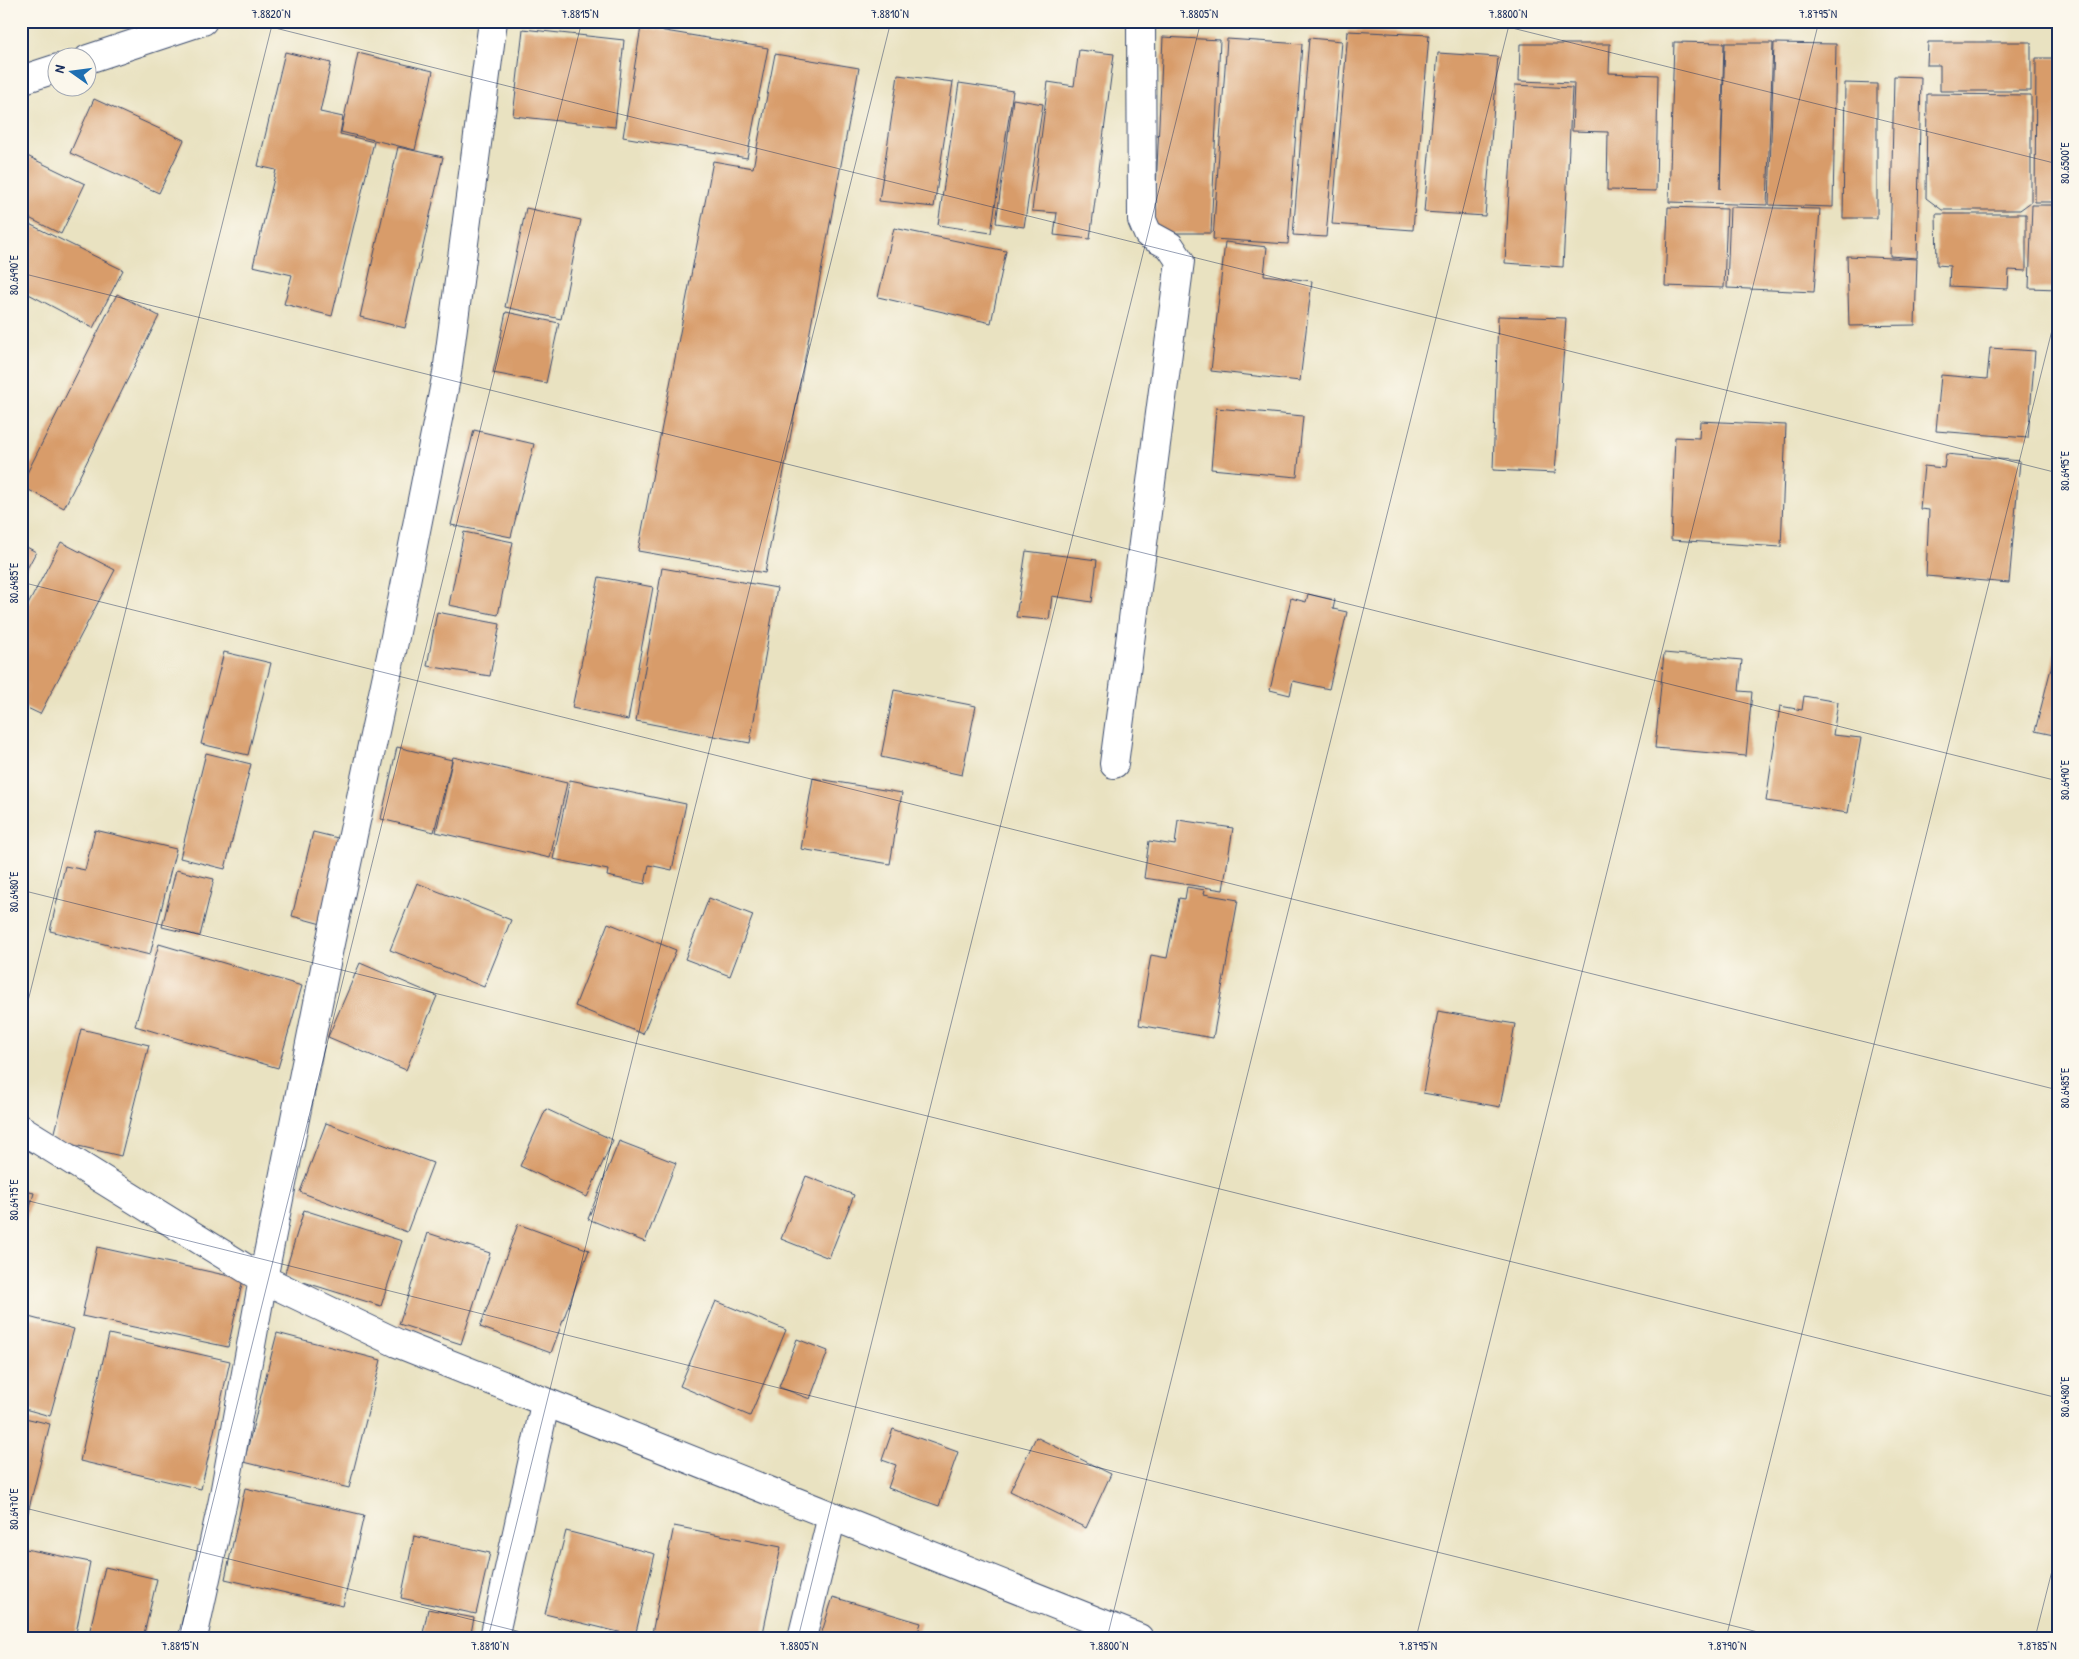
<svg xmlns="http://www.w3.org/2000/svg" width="2079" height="1659" font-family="'Patrick Hand',sans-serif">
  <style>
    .building { fill: #d89c6b }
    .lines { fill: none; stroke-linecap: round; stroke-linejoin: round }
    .minor-casing { stroke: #3a4a6d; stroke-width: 30 }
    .minor { stroke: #fff; stroke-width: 28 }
    .ticks { fill: none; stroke: #1b2f5e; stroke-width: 1; stroke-opacity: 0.45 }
    .neatline { fill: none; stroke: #1b2f5e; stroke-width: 2 }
    .ticks-label { font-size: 12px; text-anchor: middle; fill: #1b2f5e }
  </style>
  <rect width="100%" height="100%" fill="#fbf7ec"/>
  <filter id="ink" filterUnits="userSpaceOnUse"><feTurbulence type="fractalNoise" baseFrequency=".02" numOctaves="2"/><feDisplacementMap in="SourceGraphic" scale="10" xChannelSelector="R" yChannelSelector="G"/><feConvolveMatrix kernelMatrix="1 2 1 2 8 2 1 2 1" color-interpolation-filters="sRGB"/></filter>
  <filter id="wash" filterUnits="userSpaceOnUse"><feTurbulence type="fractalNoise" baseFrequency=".0096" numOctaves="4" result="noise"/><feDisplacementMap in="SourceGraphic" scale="20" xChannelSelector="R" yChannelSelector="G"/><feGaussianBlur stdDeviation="1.12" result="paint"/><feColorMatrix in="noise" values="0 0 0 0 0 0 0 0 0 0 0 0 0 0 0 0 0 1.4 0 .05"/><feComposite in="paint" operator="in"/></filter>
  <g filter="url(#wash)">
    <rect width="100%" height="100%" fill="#e9e2c1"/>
    <g id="blocks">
      <g class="building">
        <path d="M641,27L768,48L747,158L623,137Z"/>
        <path d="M523,29L624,40L615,127L513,116Z"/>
        <path d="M1348,31L1429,35L1413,230L1332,224Z"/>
        <path d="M1163,37L1220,40L1211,233H1154Z"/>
        <path d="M1309,38L1342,41L1326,237L1293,235Z"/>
        <path d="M1227,39L1302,44L1288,244L1213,239Z"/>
        <path d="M1674,42L1724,43L1720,189L1725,43H1773L1767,205L1669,202Z"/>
        <path d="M1928,42H2031V91H1940V65H1927Z"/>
        <path d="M1774,43L1836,44L1833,207L1769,205Z"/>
        <path d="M1520,44H1610L1609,73L1658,75L1656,191L1607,190L1608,132L1572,131L1574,83L1519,81Z"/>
        <path d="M1079,50L1114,54L1090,239L1054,235L1057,213L1032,211L1048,82L1074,86Z"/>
        <path d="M285,52L331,63L320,112L343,117L340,134L374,142L332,316L284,304L292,275L253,266L276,170L258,166Z"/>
        <path d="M358,53L433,71L415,150L341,132Z"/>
        <path d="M1438,53L1498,57L1485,216L1424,212Z"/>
        <path d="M775,54L859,68L765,573L638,551L713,161L753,168Z"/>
        <path d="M2036,58H2058V202H2035Z"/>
        <path d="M898,75L953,82L934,207L879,201Z"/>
        <path d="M1894,76L1921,77L1917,258L1890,256Z"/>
        <path d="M959,83L1013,91L991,233L938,225Z"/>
        <path d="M1845,83L1877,84V218H1843Z"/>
        <path d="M1515,85L1572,88L1563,267L1505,263Z"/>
        <path d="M1927,94L2031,95V202L2020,210H1942L1926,198Z"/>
        <path d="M94,99L184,140L159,193L70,153Z"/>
        <path d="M1013,99L1043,104L1024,227L996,223Z"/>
        <path d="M398,147L443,157L405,328L360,317Z"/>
        <path d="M21,153L85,184L61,234L21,214Z"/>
        <path d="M2032,205H2058V289L2029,288Z"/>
        <path d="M1668,207L1727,209L1724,288L1665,286Z"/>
        <path d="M1730,207L1820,209L1814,292L1727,288Z"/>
        <path d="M526,208L581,220L561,319L505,307Z"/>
        <path d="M1936,214H2026V271L2009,270L2008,289L1949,286L1950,266L1937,265Z"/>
        <path d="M21,220L123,270L93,328L21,290Z"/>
        <path d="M894,228L1006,251L991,323L878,297Z"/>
        <path d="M1225,242L1267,247L1264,275L1312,281L1300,381L1211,371Z"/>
        <path d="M1847,256L1917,259L1915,325L1849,326Z"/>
        <path d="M117,294L159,316L64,508L21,486V485Z"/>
        <path d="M506,312L559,323L546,383L493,373Z"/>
        <path d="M1498,316L1566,318L1555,473L1493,470Z"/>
        <path d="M1990,348L2035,351L2028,438L1936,431L1941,375L1987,379Z"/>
        <path d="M1216,408L1303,416L1297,477L1211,469Z"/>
        <path d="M1700,421L1786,425L1781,547L1671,540L1675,437L1699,438Z"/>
        <path d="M474,430L534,444L511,537L451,525Z"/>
        <path d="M1946,454L2020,461L2009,583L1926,576L1929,510L1920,509L1924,466L1944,468Z"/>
        <path d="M464,532L513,542L498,615L449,605Z"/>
        <path d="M61,542L115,570L40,714L21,705V618Z"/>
        <path d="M21,544L36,552L21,580Z"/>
        <path d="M1026,551L1097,560L1092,602L1052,596L1049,620L1016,617Z"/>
        <path d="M662,568L777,588L750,743L636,721Z"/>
        <path d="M599,577L653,587L628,720L572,708Z"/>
        <path d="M1308,594L1335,600L1333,609L1347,612L1329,689L1293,681L1290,695L1270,690L1291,598L1306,602Z"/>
        <path d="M437,612L500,624L490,676L427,666Z"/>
        <path d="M2058,641V736L2035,731Z"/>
        <path d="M224,652L271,663L248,755L201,744Z"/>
        <path d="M1664,653L1742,660L1739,691L1752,692L1746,756L1655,748Z"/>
        <path d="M894,690L976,706L962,775L881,757Z"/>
        <path d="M1804,696L1838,702L1833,735L1861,738L1848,813L1766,801L1780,706L1802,710Z"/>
        <path d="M397,747L452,760L434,832L381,819Z"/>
        <path d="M206,753L251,764L225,869L180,858Z"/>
        <path d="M453,757L567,783L550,858L436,832Z"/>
        <path d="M813,778L902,793L890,864L801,849Z"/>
        <path d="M570,780L686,804L672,870L649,865L645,884L607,876L608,870L553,859Z"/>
        <path d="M1178,820L1233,828L1223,890L1144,878L1149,841L1175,845Z"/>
        <path d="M95,830L176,849L150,955L50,931L65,866L85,870Z"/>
        <path d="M313,832L346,840L325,925L292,916Z"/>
        <path d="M176,870L214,879L200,936L162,927Z"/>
        <path d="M417,883L511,920L484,987L390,950Z"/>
        <path d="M1187,887L1205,890L1204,894L1238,900L1213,1038L1139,1025L1151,955L1167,958L1179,898L1185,899Z"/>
        <path d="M709,898L753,915L730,976L685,959Z"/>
        <path d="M608,923L676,950L643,1034L575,1006Z"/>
        <path d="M159,944L302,986L278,1068L135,1026Z"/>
        <path d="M360,963L437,996L406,1070L328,1037Z"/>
        <path d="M1438,1011L1515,1024L1500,1107L1423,1093Z"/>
        <path d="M81,1029L149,1045L121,1156L53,1140Z"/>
        <path d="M546,1109L613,1140L587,1197L520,1166Z"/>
        <path d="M326,1123L433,1163L407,1232L300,1192Z"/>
        <path d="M619,1141L676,1163L645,1242L588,1219Z"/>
        <path d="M806,1176L854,1195L829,1258L781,1239Z"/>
        <path d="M21,1190L34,1193L22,1236L21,1235Z"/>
        <path d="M304,1210L402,1241L381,1306L284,1276Z"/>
        <path d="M518,1224L589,1250L551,1353L480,1327Z"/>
        <path d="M428,1233L490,1253L461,1344L399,1324Z"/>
        <path d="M97,1247L243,1279L228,1347L82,1316Z"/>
        <path d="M716,1301L786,1330L750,1416L680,1386Z"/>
        <path d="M21,1315L74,1329L50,1416L21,1408Z"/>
        <path d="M277,1333L381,1360L349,1488L244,1462Z"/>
        <path d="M109,1334L230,1361L201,1489L80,1461Z"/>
        <path d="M797,1339L828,1351L810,1399L779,1387Z"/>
        <path d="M21,1417L50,1424L27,1516L21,1514Z"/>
        <path d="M893,1429L958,1452L939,1506L888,1488L896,1465L882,1460Z"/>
        <path d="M1036,1437L1111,1474L1086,1528L1010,1491Z"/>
        <path d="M245,1488L364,1515L343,1606L225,1579Z"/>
        <path d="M674,1526L781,1547L762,1638H651Z"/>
        <path d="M566,1531L655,1554L635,1636L545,1614Z"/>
        <path d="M414,1536L490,1553L476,1614L401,1598Z"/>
        <path d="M21,1548L90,1562L75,1638H35L21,1635Z"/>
        <path d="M105,1567L157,1579L143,1638H88Z"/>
        <path d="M833,1597L921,1623L916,1638H820Z"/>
        <path d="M428,1609L474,1618L470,1638H422Z"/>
      </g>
    </g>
  </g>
  <g filter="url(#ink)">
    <use href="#blocks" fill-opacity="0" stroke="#3a4a6d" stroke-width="1"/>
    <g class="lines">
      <g class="minor-casing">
        <g id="minor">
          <path d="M88,59L203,21"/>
          <path d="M21,80L58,68"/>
          <path d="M1114,764L1180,261L1170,246L1148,234L1142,220L1141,21"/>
          <path d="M21,1129L263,1279L397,1343L1139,1638"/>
          <path d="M193,1638L223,1500L263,1279L329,948L395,637L447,373L493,21"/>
          <path d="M494,1638L545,1404"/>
          <path d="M802,1638L832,1516"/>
        </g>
      </g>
      <use href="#minor" class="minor"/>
    </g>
  </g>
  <path class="ticks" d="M247,21L2058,473M1484,21L2058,164M21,273L2058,781M21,582L2058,1090M21,890L2058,1398M21,1029L273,21M21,1199L1782,1638M21,1507L545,1638M179,1638L582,21M488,1638L891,21M798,1638L1201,21M1107,1638L1510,21M1416,1638L1819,21M1726,1638L2058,306M2035,1638L2058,1547"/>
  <rect width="2079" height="1659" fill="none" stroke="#fbf7ec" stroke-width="55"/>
  <g transform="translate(72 72) rotate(284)"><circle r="24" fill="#fbf7ec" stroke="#a1a7b3"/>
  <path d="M0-4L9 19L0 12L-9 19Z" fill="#1f6fb2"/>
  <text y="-8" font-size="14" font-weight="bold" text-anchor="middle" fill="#1b2f5e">N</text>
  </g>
  <rect x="28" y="28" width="2024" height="1604" class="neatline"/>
  <g class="ticks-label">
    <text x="271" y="18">7.8820°N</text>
    <text x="580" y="18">7.8815°N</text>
    <text x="890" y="18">7.8810°N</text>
    <text x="1199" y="18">7.8805°N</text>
    <text x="1508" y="18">7.8800°N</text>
    <text x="1818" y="18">7.8795°N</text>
    <text transform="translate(2065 163) rotate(-90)" y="4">80.6500°E</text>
    <text transform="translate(14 275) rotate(-90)" y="4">80.6490°E</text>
    <text transform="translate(2065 471) rotate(-90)" y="4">80.6495°E</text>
    <text transform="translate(14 583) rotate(-90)" y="4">80.6485°E</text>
    <text transform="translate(2065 780) rotate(-90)" y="4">80.6490°E</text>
    <text transform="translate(14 892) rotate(-90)" y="4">80.6480°E</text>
    <text transform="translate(2065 1088) rotate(-90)" y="4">80.6485°E</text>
    <text transform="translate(14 1200) rotate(-90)" y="4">80.6475°E</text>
    <text transform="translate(2065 1397) rotate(-90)" y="4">80.6480°E</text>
    <text transform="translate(14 1509) rotate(-90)" y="4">80.6470°E</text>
    <text x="180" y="1650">7.8815°N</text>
    <text x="490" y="1650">7.8810°N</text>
    <text x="799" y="1650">7.8805°N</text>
    <text x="1109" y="1650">7.8800°N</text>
    <text x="1418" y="1650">7.8795°N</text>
    <text x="1727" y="1650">7.8790°N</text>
    <text x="2037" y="1650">7.8785°N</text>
  </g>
</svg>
